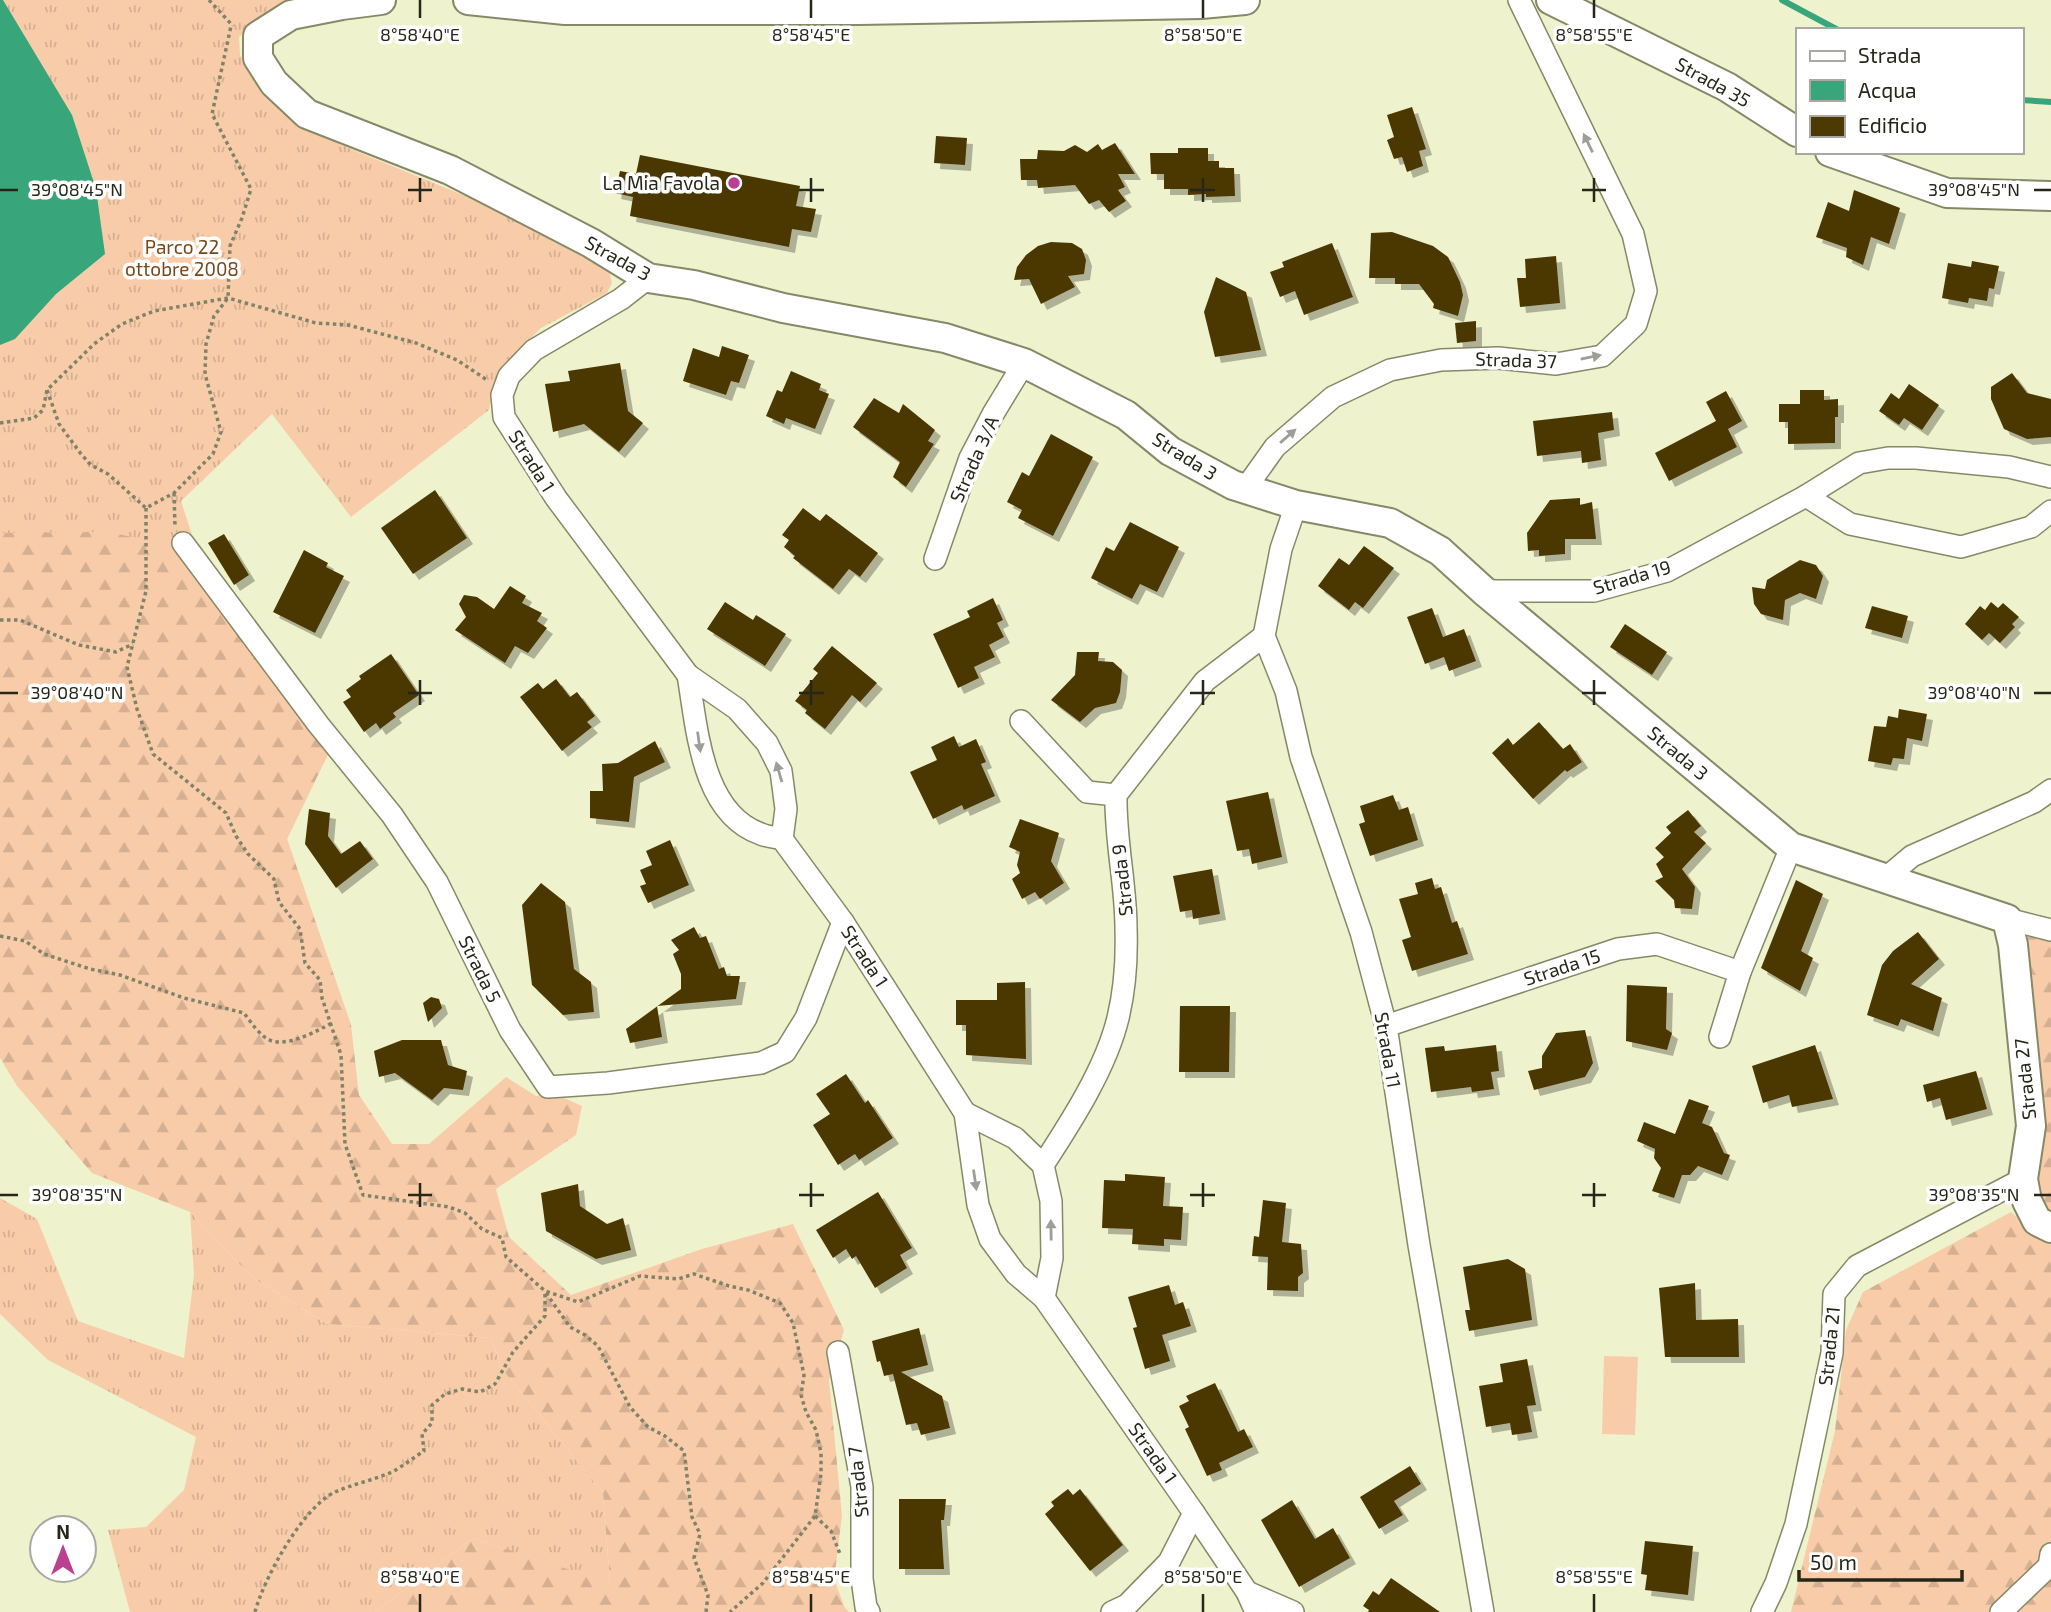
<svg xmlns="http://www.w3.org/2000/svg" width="2051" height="1612" font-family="'Exo 2',sans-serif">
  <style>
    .grass { fill: url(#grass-tufts) }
    .forest { fill: url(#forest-firs) }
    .pitch { fill: #f9cca9 }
    .water { fill: #39a57b }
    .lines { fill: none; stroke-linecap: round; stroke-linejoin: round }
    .stream { stroke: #39a57b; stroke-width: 6 }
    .building { fill: #4c3903; filter: url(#shadow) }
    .street-casing { stroke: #868968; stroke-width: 24 }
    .secondary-casing { stroke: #868968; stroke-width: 32 }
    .path { stroke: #80836a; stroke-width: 3.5; stroke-dasharray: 3.5 3.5; stroke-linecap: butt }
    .street { stroke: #fff; stroke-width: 21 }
    .secondary { stroke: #fff; stroke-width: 28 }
    .oneway { fill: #9d9e98 }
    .ticks { fill: none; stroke: #262719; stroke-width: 2.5 }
    .poi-dot { fill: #ba4092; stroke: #fff; stroke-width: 2.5 }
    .labels { text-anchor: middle; stroke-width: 7; stroke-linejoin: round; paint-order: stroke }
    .street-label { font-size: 19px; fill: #262719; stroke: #fff }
    .poi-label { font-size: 19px; fill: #262719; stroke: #fff; text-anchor: end }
    .park-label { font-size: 19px; fill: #78481a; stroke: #fff }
    .ticks-label { font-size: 18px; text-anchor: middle; fill: #262719; stroke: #fff; stroke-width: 7; stroke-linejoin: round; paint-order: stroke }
  </style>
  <defs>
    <pattern id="grass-tufts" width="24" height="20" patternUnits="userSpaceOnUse" patternTransform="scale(1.75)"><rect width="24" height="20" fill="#f9cca9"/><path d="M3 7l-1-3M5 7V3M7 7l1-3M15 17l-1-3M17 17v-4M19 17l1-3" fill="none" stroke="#d5af91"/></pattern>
    <pattern id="forest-firs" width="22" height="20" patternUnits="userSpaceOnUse" patternTransform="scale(1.75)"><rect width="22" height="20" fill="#f9cca9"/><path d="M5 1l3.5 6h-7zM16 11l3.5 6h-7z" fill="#d5af91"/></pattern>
    <filter id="shadow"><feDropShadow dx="6" dy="6" stdDeviation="0" flood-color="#0004"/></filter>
  </defs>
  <rect width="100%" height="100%" fill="#eef2cd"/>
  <g class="grass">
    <path d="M0,0H308L266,16L239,37L240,55L256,78L301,121L341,145L536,225L593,257L609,271L612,283L607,293L541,328L507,362L495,379L489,410L351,517L272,414L181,501L192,535L181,548L330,750L287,839L351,1025L321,1018L0,868Z"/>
    <path d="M0,1198L37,1219L78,1321L184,1358L194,1275L190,1212L253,1278L327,1324L491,1338L502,1369L603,1493L610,1584L473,1538L375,1612H130L108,1530L146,1527L184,1490L196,1437L48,1360L0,1314Z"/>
  </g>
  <g class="forest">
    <path d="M108,532L181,547L330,750L287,839L351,1025L359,1095L392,1144H429L506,1077L536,1096L562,1097L582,1106L576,1135L496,1189L509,1237L571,1295L702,1249L793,1224L844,1330L829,1380L842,1516L834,1579L845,1608L849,1612H375L473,1538L610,1583L603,1493L502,1369L491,1338L327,1324L253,1278L190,1212L92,1173L17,1086L0,1058V533Z"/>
    <path d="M2038,933L2051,937V1214L2036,1192L2022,946L2027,938Z"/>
    <path d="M2011,1212L2038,1235L2051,1242V1612H1791L1835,1431L1846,1330L1863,1292Z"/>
  </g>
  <path class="pitch" d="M1604,1356L1638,1357L1635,1435L1602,1434Z"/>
  <path class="water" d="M0,0H3L72,115L96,189L105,254L56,294L15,339L0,345Z"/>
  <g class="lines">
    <g class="stream">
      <path d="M1782,0L1838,30"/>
      <path d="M2021,100L2051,102"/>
    </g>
  </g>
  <g class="building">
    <path d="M1412,107L1426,149L1419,151L1423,166L1407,172L1402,157L1394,159L1387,140L1394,137L1387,115Z"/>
    <path d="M936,136L967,138L965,165L934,163Z"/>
    <path d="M1115,143L1135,174H1118L1125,187L1118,190L1126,201L1109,212L1099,200L1089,204L1075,185L1038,188L1037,180H1021L1020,159H1037L1038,150L1064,151L1075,145L1087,152L1098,144L1102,150Z"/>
    <path d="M1178,148H1208V161H1219V168H1234L1235,196L1206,197V194L1188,195V189H1164V174H1151L1150,153H1178Z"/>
    <path d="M640,155L800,186L796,206L816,209L811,232L792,229L789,247L630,216L633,197L615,193L620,171L636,174Z"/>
    <path d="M1854,190L1900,208L1889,244L1871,237L1863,265L1846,257L1847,248L1816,237L1828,202L1849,211Z"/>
    <path d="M1392,232L1433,246L1448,257L1460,282L1463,295L1458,316L1433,308L1434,304L1419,284H1395V278H1369L1371,233Z"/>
    <path d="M1051,242L1072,243L1082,249L1086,260L1084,274L1068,276L1075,287L1041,304L1029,279L1014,280L1017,267L1026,255L1038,246Z"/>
    <path d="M1332,243L1353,297L1304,315L1295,291L1280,297L1270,272L1284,267L1282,262Z"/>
    <path d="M1556,256L1560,303L1520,307L1517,278H1526L1525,259Z"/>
    <path d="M1972,261L1999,266L1994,289L1989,288L1987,301L1969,298L1968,303L1942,298L1948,263L1971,267Z"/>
    <path d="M1216,277L1246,292L1261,350L1215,357L1204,312Z"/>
    <path d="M1476,321V341L1457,343L1455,323Z"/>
    <path d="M722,346L749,355L739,383L731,381L726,395L683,381L693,348L719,357Z"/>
    <path d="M620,363L628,411L643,423L619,452L584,424L553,432L545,384L570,381L568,371Z"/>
    <path d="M791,371L821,384L819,390L829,394L815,429L786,418L784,424L766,416L777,390L782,392Z"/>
    <path d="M2012,373L2027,393L2051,399V437L2027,439L2004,429L1991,399V387Z"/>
    <path d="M1909,384L1939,405L1922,430L1904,418L1899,425L1879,411L1891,393L1899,399Z"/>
    <path d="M1800,390H1824V400L1838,399V417H1835V443L1788,444V422H1779V404H1800Z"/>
    <path d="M1726,391L1742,421L1728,429L1737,447L1669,481L1655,453L1716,421L1706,402Z"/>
    <path d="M874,398L899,413L903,404L935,430L928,441L934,444L906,487L893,477L900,462L853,427Z"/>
    <path d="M1612,412L1614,430L1598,433L1601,460L1582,463L1581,451L1537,456L1533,421Z"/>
    <path d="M1051,434L1093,457L1053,536L1018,518L1022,510L1007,502L1022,472L1029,476Z"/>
    <path d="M435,490L467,538L413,574L381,528Z"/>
    <path d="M1580,498V505L1592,502L1596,539H1565V554L1539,556V550L1528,551L1527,533L1550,500Z"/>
    <path d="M803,508L820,521L826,514L878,553L860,577L849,569L833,589L793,558L795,556L784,547L789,540L782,535Z"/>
    <path d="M1130,522L1179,547L1157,592L1140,584L1132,599L1091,578L1106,547L1114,551Z"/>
    <path d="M224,534L249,575L234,585L208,543Z"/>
    <path d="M1364,546L1394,568L1363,608L1355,602L1349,610L1318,586L1339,558L1349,565Z"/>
    <path d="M304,550L328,563L326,567L344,576L315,633L273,612Z"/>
    <path d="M1800,560L1816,565L1823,576L1816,599L1800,593L1785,600L1783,620L1761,614L1754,604L1752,587L1765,589L1767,580Z"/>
    <path d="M510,586L526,596L522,603L542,613L537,621L547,628L528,653L515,646L505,663L455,630L466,617L459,604L464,595L477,597L494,609Z"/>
    <path d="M993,598L1003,620L997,623L1004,637L989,645L995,657L974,667L979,678L958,688L933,634L970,617L967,611Z"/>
    <path d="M725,602L753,620L756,615L786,634L765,666L707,629Z"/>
    <path d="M1991,602L1998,608L2003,603L2019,617L2012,624L2015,627L2000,643L1989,633L1982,640L1965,624L1980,606L1985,610Z"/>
    <path d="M1872,606L1908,616L1902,638L1865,628Z"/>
    <path d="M1432,608L1443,637L1464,629L1476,661L1449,671L1444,657L1425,664L1407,617Z"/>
    <path d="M1625,624L1667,652L1652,675L1610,647Z"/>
    <path d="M832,646L877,683L860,702L852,695L825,729L805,713L807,710L795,701L818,673L813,669Z"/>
    <path d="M1077,652H1099L1098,661L1113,662L1122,670L1120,692L1116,703L1095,708L1080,722L1051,700L1075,675Z"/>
    <path d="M391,654L419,695L393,713L396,717L380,729L376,723L364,732L343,702L351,697L346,690L361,679L359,676Z"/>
    <path d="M556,679L570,697L577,692L595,716L587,722L592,727L562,751L520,697L538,683L543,689Z"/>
    <path d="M1899,709L1927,714L1922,741L1907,738L1904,759L1893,758L1891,765L1868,761L1874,726L1886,727L1888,716L1898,718Z"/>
    <path d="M1539,722L1563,749L1570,744L1582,762L1567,772L1565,770L1533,799L1492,753L1508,738L1513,745Z"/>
    <path d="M954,736L959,747L976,739L986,762L981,764L995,796L964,810L962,805L933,819L910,772L937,760L931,747Z"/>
    <path d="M655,741L665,762L634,777L629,822L590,818V791H603L602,764L618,763Z"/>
    <path d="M1268,792L1282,857L1252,864L1249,849L1237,851L1226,801Z"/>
    <path d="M1393,795L1399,810L1408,807L1418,840L1370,856L1359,824L1365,822L1360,806Z"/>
    <path d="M309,809L330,813L328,836L341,854L360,841L373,859L336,888L305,844Z"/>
    <path d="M1688,810L1701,826L1694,832L1706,843L1682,869L1695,887L1692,909L1675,908L1674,900L1655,881L1663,877L1656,864L1664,857L1655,848L1671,833L1666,827Z"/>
    <path d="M1020,819L1059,833L1051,861L1064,883L1040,899L1035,892L1022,899L1012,879L1020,873L1017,865L1020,852L1009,847Z"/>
    <path d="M670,840L689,885L648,903L640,886L646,884L640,870L652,865L646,851Z"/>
    <path d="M1212,869L1220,914L1193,919L1192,910L1180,912L1173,876Z"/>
    <path d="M1432,878L1435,889L1441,887L1452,923L1457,921L1468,954L1412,971L1402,940L1411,937L1399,899L1418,894L1415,883Z"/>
    <path d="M1796,880L1823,894L1801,951L1813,958L1800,991L1761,968Z"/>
    <path d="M541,883L565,902L574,969L591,982L594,1012L563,1015L532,985L522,905Z"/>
    <path d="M694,927L700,938L706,936L719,969L724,967L727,976H740L736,999L657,1006L662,1037L630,1043L626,1029L681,989V974L673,954L679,950L671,940Z"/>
    <path d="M1918,932L1939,959L1911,984L1942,998L1933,1031L1901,1019L1898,1026L1867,1015L1882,965L1893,951Z"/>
    <path d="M1025,982L1026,1059L966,1055V1025H956V1000H997V983Z"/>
    <path d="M1627,985L1667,987L1666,1029L1672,1033L1667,1050L1626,1041Z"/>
    <path d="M431,997L439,999L442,1008L428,1022L423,1003Z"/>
    <path d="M1180,1006H1230L1229,1072H1179Z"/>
    <path d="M1585,1030L1593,1063L1585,1077L1534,1090L1528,1071L1542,1068V1056L1556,1033Z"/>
    <path d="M402,1040H441L448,1065L467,1071L463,1090L444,1088L432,1100L395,1073L379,1077L374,1051Z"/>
    <path d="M1496,1045L1499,1071L1491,1072L1494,1089L1472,1092L1471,1087L1431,1092L1425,1048L1444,1046L1445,1051Z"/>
    <path d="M1815,1045L1833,1099L1792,1107L1789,1095L1763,1103L1752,1066Z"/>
    <path d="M1976,1071L1987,1109L1946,1120L1940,1098L1927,1102L1923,1085Z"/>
    <path d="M846,1074L865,1103L868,1100L893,1138L859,1160L855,1154L838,1165L813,1125L830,1114L816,1094Z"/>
    <path d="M1689,1099L1709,1106L1702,1123L1712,1127L1724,1153L1730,1155L1722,1175L1698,1166L1690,1175H1682L1674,1198L1652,1191L1661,1168L1654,1158L1655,1149L1637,1141L1644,1122L1675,1134Z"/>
    <path d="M1125,1174L1165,1177L1163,1206L1183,1207L1181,1240L1164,1239V1246L1132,1244L1133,1229L1102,1228L1104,1180L1125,1181Z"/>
    <path d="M578,1184L580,1206L607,1224L623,1218L631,1250L596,1259L546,1231L541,1193Z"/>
    <path d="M878,1192L912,1248L900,1255L907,1268L875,1288L856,1256L852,1259L846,1249L833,1258L816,1230Z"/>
    <path d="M1263,1200L1286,1203L1282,1242L1301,1244L1303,1273L1298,1277V1291L1267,1290L1268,1257L1252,1256L1254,1236L1259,1237Z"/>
    <path d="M1508,1259L1525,1269L1532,1320L1469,1331L1465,1310H1470L1463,1267Z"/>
    <path d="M1695,1283L1696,1320L1738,1319L1739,1357H1665L1659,1288Z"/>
    <path d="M1169,1285L1175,1305L1183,1302L1191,1326L1162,1335L1170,1361L1145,1369L1133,1328L1137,1327L1128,1297Z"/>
    <path d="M919,1328L928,1365L901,1372L942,1396L950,1428L921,1435L917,1423L906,1425L893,1374L884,1376L880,1361L877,1362L872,1341Z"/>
    <path d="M1527,1359L1536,1405L1527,1406L1532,1432L1512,1435L1510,1423L1486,1427L1479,1386L1503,1382L1500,1364Z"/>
    <path d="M1215,1383L1238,1432L1244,1429L1253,1447L1219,1463L1222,1470L1207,1476L1185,1429L1189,1427L1179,1406L1189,1401L1186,1396Z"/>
    <path d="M1410,1466L1421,1484L1394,1501L1403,1515L1379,1529L1360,1497Z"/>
    <path d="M1068,1489L1073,1495L1080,1489L1123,1545L1090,1571L1045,1514L1054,1506L1051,1502Z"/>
    <path d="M899,1499H946L944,1520H941L944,1569H899Z"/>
    <path d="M1292,1500L1315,1539L1333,1528L1350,1558L1299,1587L1261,1520Z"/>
    <path d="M1645,1541L1693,1546L1688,1595L1645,1590L1647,1575L1641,1574Z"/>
    <path d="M1391,1578L1440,1612H1368L1369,1610L1363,1606L1373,1591L1379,1595Z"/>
  </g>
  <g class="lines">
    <g class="street-casing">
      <g id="street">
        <path d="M648,278L621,299L534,350L509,376L502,395L504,417L556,498L688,675L737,709L767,743L781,771L786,809L782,839"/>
        <path d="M1245,489L1275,447L1333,397L1390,370L1441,360L1498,358L1556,364L1602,356L1636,324L1646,291L1633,234L1519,0"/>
        <path d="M1806,496L1850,524L1961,547L2031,527L2051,511"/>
        <path d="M1296,505L1281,549L1264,636L1286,691L1301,757L1361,932L1386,1026L1419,1245L1483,1612"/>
        <path d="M183,543L318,724L392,815L437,882L510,1030L548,1087L608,1083L761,1063L785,1052L806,1018L843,922"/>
        <path d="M935,559L970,458L993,414L1024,363"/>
        <path d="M1484,591H1594L1667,571L1806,496L1859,463L1888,458H1916L2009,467L2051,477"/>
        <path d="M688,675C697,727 701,813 761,834C767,837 775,837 782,839L843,922L965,1113L978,1205L990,1239L1016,1274L1044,1298L1194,1513L1247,1592L1256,1612"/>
        <path d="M1021,721L1087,792L1116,795"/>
        <path d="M1887,877L1912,856L2034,802L2051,790"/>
        <path d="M2007,919L2051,930"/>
        <path d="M1386,1026L1618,949L1657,944L1740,972"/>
        <path d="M1720,1037L1740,972L1791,847"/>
        <path d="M965,1113L1015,1138L1043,1165L1051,1201L1052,1258L1044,1298"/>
        <path d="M1043,1165C1071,1122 1106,1068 1118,1018C1125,989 1127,958 1126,928C1126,884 1115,840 1116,795L1205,681L1264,636"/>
        <path d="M838,1352L862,1487V1579L866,1607L869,1612"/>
        <path d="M1247,1592L1293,1612"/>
        <path d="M1112,1612L1127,1605L1169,1562L1194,1513"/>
        <path d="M1762,1612L1776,1583L1796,1524L1832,1353L1834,1294L1857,1266L2023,1179"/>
        <path d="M2001,1612L2049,1566L2051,1554"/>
      </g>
    </g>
    <g class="secondary-casing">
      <g id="secondary">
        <path d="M381,0L342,5L291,15L258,36V58L274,83L307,114L450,170L591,243L648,278L694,285L783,308L945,338L1024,363L1126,415L1170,451L1233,485L1296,505L1390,523L1440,551L1484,591L1791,847L2007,919L2013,945L2031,1126L2023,1179L2027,1201L2037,1221L2051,1228"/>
        <path d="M468,0L565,10H859L1201,4L1245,0"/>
        <path d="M1551,0L1727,87L1797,132"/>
        <path d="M1830,152L1947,193L2051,196"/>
      </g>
    </g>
    <g class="path">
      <path d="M209,0L233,26"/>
      <path d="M47,390L59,424L81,454L91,465L108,474L146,508L174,493L213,454L221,432L205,374L206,344L214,316L228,298L230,246L242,218L251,189L212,114L231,26"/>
      <path d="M0,423L34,418L43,410L47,390L94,344L122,324L154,311L228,298L316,323L348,325L416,343L457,360L487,380"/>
      <path d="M174,493L175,526"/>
      <path d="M146,508V591L127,667L137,709L153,754L226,813L236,836L248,854L274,879L279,902L300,929L305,963L320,980L322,998L341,1055L345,1144L363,1195L449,1207L465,1213L482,1229L502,1238L506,1257L545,1291L578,1302L640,1276L678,1279L694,1274L729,1286L748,1290L780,1303L793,1323L804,1375L801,1395L806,1412L816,1430L821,1453V1474L815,1516L763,1583L730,1612"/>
      <path d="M0,620H20L79,645L116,652L133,644"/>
      <path d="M0,936L25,941L44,954L90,969L120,975L184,998L244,1013C251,1022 260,1037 272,1041C290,1046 317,1031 332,1023"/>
      <path d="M546,1293L570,1327L585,1335L598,1346L630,1407L648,1427L665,1436L684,1451L692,1517L700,1534L694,1558L708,1595L706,1612"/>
      <path d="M815,1516L831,1531L840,1554"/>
      <path d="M255,1612C264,1578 303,1507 335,1492C353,1484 374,1480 392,1472C403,1466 413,1458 424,1451L422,1434L432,1423V1405L445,1394L462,1389L480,1392L495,1384L513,1352L545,1316V1291"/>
    </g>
    <use href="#street" class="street"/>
    <use href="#secondary" class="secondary"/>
  </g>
  <defs><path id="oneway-solid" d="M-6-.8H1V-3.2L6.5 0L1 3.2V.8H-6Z" transform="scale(1.75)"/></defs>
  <g class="oneway">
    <use href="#oneway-solid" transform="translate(1588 143) rotate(-116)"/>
    <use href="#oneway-solid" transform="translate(1591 357) rotate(-11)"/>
    <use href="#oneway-solid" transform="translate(1288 436) rotate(-41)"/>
    <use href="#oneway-solid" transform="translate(699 742) rotate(82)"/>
    <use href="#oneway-solid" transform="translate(779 772) rotate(-106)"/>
    <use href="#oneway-solid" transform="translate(975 1180) rotate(82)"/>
    <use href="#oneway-solid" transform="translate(1051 1230) rotate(-91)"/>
  </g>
  <path class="ticks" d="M420,0V18M811,0V18M1203,0V18M1594,0V18M420,178V202M811,178V202M1203,178V202M1594,178V202M0,190H18M408,190H432M799,190H824M1190,190H1215M1582,190H1606M2034,190H2051M420,680V705M811,680V705M1203,680V705M1594,680V705M0,693H18M408,693H432M799,693H824M1190,693H1215M1582,693H1606M2034,693H2051M420,1183V1207M811,1183V1207M1203,1183V1207M1594,1183V1207M0,1195H18M408,1195H432M799,1195H824M1190,1195H1215M1582,1195H1606M2034,1195H2051M420,1594V1612M811,1594V1612M1203,1594V1612M1594,1594V1612"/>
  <circle class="poi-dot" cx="734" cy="183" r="7"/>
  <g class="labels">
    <g class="street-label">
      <text transform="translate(1713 82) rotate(29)" y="7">Strada 35</text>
      <text transform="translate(618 258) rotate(29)" y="7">Strada 3</text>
      <text transform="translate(1516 360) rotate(2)" y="7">Strada 37</text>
      <text transform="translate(1185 456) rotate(32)" y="7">Strada 3</text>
      <text transform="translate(974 459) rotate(-66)" y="7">Strada 3/A</text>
      <text transform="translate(532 461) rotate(58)" y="7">Strada 1</text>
      <text transform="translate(1632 577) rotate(-16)" y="7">Strada 19</text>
      <text transform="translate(1678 753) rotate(40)" y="7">Strada 3</text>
      <text transform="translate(1122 880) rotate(-96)" y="7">Strada 9</text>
      <text transform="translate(865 956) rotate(57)" y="7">Strada 1</text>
      <text transform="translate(1562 967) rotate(-18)" y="7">Strada 15</text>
      <text transform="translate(480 969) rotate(64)" y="7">Strada 5</text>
      <text transform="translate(1388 1050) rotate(80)" y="7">Strada 11</text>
      <text transform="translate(2025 1079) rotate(-96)" y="7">Strada 27</text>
      <text transform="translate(1829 1346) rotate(-84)" y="7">Strada 21</text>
      <text transform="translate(1153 1453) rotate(55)" y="7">Strada 1</text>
      <text transform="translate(858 1482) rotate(-96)" y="7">Strada 7</text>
    </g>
    <g class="poi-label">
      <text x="720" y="190">La Mia Favola</text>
    </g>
    <g class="park-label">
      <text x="182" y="254">Parco 22<tspan x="182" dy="22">ottobre 2008</tspan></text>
    </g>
  </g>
  <g class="ticks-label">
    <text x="420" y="41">8°58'40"E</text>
    <text x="811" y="41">8°58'45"E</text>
    <text x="1203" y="41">8°58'50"E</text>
    <text x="1594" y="41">8°58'55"E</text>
    <text x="77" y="196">39°08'45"N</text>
    <text x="1974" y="196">39°08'45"N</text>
    <text x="77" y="699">39°08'40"N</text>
    <text x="1974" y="699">39°08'40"N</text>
    <text x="77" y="1201">39°08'35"N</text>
    <text x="1974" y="1201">39°08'35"N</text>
    <text x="420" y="1583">8°58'40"E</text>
    <text x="811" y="1583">8°58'45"E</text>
    <text x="1203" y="1583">8°58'50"E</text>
    <text x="1594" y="1583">8°58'55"E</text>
  </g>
  <rect x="1796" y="28" width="228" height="126" fill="#ffffff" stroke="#a8a9a3" stroke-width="2"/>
  <rect x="1810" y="51" width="35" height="10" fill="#ffffff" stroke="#a8a9a3" stroke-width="2"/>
  <text x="1858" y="63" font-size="21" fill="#262719">Strada</text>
  <rect x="1810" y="80" width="35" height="21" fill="#39a57b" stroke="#a8a9a3" stroke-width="2"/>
  <text x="1858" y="98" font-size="21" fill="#262719">Acqua</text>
  <rect x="1810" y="116" width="35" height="21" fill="#4c3903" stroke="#a8a9a3" stroke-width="2"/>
  <text x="1858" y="133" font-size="21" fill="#262719">Edificio</text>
  <g transform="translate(63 1549)"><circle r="33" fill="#ffffff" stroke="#a8a9a3" stroke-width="2"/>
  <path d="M0-5L12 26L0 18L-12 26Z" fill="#ba4092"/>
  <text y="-10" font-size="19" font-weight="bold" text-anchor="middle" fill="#262719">N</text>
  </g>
  <path d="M1799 1570v10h163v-10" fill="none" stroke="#262719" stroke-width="3.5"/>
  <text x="1810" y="1570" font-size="21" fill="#262719" stroke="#ffffff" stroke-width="5" paint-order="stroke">50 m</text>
</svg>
